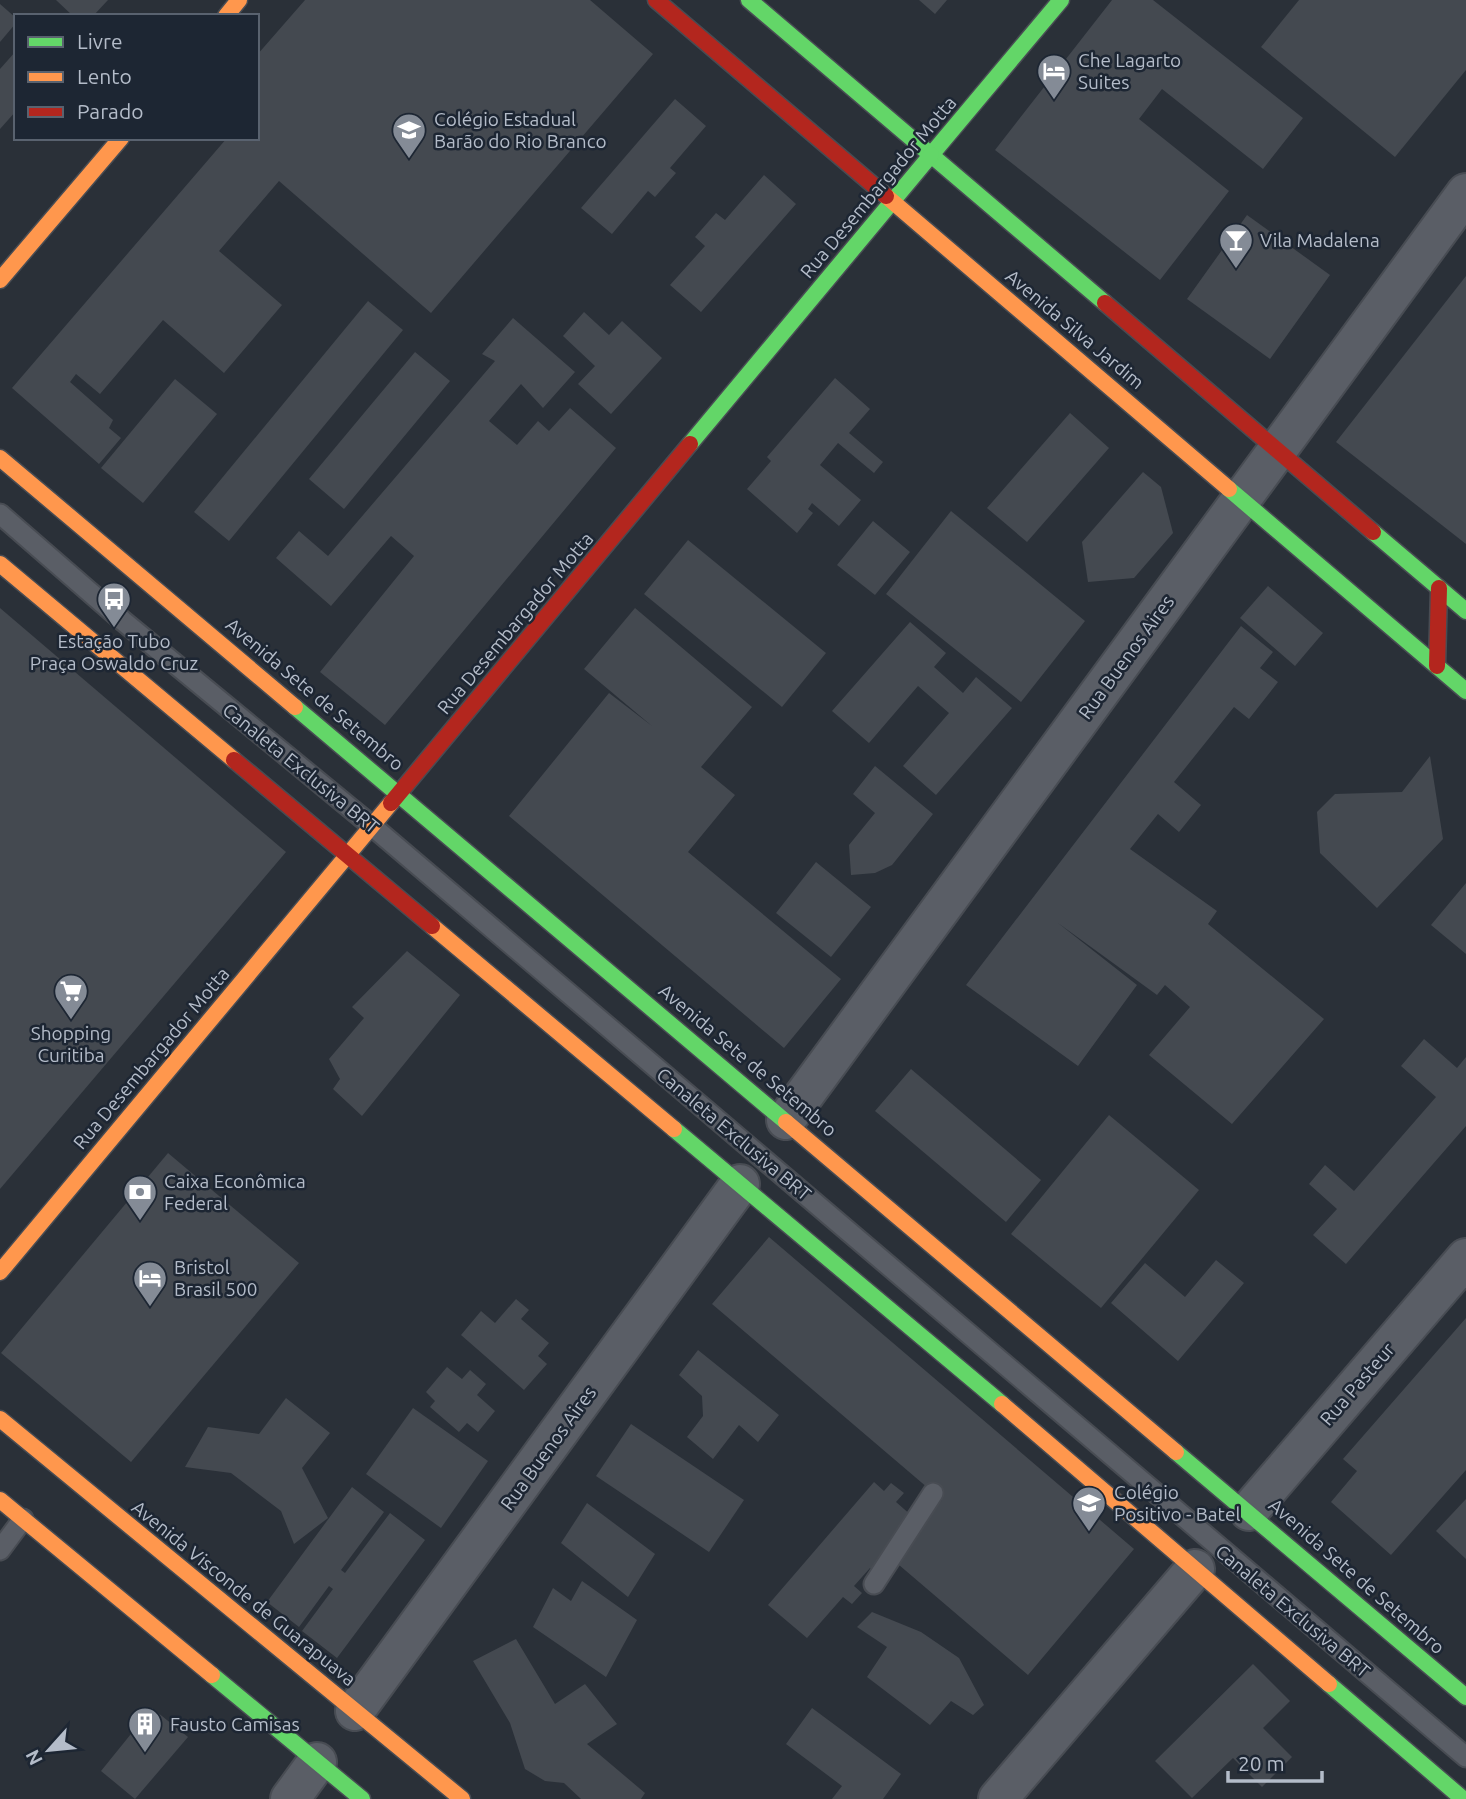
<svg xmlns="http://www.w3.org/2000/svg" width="1466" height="1799" font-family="Ubuntu,sans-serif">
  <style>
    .building { fill: #444950 }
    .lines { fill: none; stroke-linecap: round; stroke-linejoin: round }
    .lane-casing { stroke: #484c53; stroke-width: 23 }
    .street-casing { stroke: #484c53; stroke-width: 42 }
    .fast-casing { stroke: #484c53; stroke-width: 19 }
    .slow-casing { stroke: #484c53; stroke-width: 19 }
    .jam-casing { stroke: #484c53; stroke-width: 19 }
    .lane { stroke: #5a5e66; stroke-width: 19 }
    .street { stroke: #5a5e66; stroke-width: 38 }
    .fast { stroke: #63d668; stroke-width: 16 }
    .slow { stroke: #ff974d; stroke-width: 16 }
    .jam { stroke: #b3261e; stroke-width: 16 }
    .labels { text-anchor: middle; stroke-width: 5; stroke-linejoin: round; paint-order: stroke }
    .poi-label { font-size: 19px; fill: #b4bcc9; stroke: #1d2633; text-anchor: start }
    .street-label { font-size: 19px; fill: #b4bcc9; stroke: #1d2633 }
  </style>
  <rect width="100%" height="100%" fill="#2a3038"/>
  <g class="building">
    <path d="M56,0H108L93,16H73Z"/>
    <path d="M305,0H590L653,54L431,313L279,181L219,251L282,305L224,373L163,320L100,394L76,374L70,382L113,420L109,428L121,438L99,464L12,388L227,138H257V55Z"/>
    <path d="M919,0H947L935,14Z"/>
    <path d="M1112,0H1153L1303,118L1263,169L1162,89L1139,119L1229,191L1160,280L995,150Z"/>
    <path d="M1299,0H1466V70L1395,157L1261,47Z"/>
    <path d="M0,4L16,18V23L0,42Z"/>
    <path d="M16,51V111L0,129V69Z"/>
    <path d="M675,99L706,126L670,168L676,173L655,197L648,191L612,234L581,208Z"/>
    <path d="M764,175L796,204L701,312L670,285L705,246L695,237L716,213L725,220Z"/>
    <path d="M1247,215L1330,275L1270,359L1187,299Z"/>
    <path d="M1466,276V544L1336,442Z"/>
    <path d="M368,301L403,330L229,541L194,512Z"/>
    <path d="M584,312L609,335L622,321L662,358L611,414L578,384L595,366L563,336Z"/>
    <path d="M513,318L575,372L543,408L521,384L489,421L517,445L538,421L549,431L570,408L616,448L385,725L320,672L414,556L391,536L331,606L276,558L299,531L328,556L495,361L482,354Z"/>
    <path d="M415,352L450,381L344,509L309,479Z"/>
    <path d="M835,378L870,409L849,433L883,462L874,473L838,443L820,465L861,500L839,526L812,503L808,509L813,513L797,533L747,489L771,461L767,457Z"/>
    <path d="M175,379L217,414L143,503L101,468Z"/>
    <path d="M1070,413L1109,448L1027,542L987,508Z"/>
    <path d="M1143,472L1161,487L1173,533L1134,578L1088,582L1082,542Z"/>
    <path d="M951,511L1085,621L1021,702L886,594Z"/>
    <path d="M873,521L910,552L875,595L837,565Z"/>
    <path d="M688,540L826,653L782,707L644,594Z"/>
    <path d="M1268,586L1323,633L1295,666L1240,618Z"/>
    <path d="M0,608L286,852L0,1189Z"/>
    <path d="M635,608L752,707L701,767L735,795L688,852L841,979L784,1048L509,816L609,693L652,726L584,669Z"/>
    <path d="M910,622L946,653L934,667L963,693L976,677L1012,708L936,795L903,766L949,713L918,686L869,743L832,711Z"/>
    <path d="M1241,626L1273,652L1260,668L1278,682L1249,719L1234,707L1174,782L1201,805L1179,832L1158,814L1130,849L1217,911L1208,924L1324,1019L1232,1124L1149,1055L1190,1007L1165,985L1157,995L1058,923L1137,985L1078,1066L966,985Z"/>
    <path d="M1430,756L1443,839L1377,908L1320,853L1317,812L1335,794L1402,792Z"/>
    <path d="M875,766L933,814L892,865L875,873L851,875L849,845L875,813L853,794Z"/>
    <path d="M816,862L871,907L831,957L776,913Z"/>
    <path d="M1466,883V954L1431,925Z"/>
    <path d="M407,951L460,995L362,1116L333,1089L340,1079L329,1059L364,1018L352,1007Z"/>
    <path d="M1424,1039L1457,1068L1466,1057V1126L1346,1264L1313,1235L1337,1209L1309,1184L1325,1165L1354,1191L1436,1097L1401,1066Z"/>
    <path d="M911,1069L1041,1180L1006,1222L875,1111Z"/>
    <path d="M1109,1115L1199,1190L1101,1308L1011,1234Z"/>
    <path d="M168,1153L299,1263L131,1462L1,1353Z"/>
    <path d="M769,1237L1134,1549L1028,1675L892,1559L942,1500L712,1304Z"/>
    <path d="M1216,1260L1244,1283L1178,1361L1111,1303L1145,1263L1185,1297Z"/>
    <path d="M516,1299L529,1310L521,1319L549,1343L538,1356L547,1364L524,1390L461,1335L481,1311L495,1323Z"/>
    <path d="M1466,1318V1470L1391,1555L1331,1502L1357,1471L1343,1459Z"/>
    <path d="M698,1350L779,1415L758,1442L739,1425L713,1459L687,1437L703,1416L702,1396L679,1375Z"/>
    <path d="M447,1367L462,1379L470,1370L486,1384L477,1395L495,1411L478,1432L467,1423L459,1432L430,1407L435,1401L426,1392Z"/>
    <path d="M286,1398L330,1433L302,1468L328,1518L294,1544L281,1511L231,1473L185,1467L208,1427L259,1434Z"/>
    <path d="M413,1408L488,1461L441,1528L366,1474Z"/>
    <path d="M631,1424L744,1500L709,1552L596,1476Z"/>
    <path d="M874,1482L884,1491L891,1483L904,1493L896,1502L912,1516L880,1555L887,1561L876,1573L870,1568L854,1586L862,1593L852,1604L843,1597L807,1638L768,1605Z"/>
    <path d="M352,1487L384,1512L341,1570L345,1573L390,1513L425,1540L337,1658L302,1631L333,1589L329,1586L299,1627L267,1602Z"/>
    <path d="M1466,1499V1559L1436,1531Z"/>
    <path d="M587,1503L655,1554L628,1597L561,1543Z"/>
    <path d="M582,1581L637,1620L606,1677L533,1627L553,1588L571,1601Z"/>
    <path d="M872,1612L921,1632L959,1658L984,1705L973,1715L951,1701L930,1725L867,1677L887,1647L857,1627Z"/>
    <path d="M516,1639L555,1704L585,1684L617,1724L587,1744L645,1793L641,1799H581L564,1783L545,1781L525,1769L510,1723L473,1661Z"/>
    <path d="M1253,1664L1290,1701L1263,1728L1292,1757L1262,1787L1233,1758L1192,1798L1155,1761Z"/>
    <path d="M152,1708L188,1737L135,1799L101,1771Z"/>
    <path d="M812,1708L901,1774L883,1799H832L842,1786L786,1744Z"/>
  </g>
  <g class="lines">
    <g class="lane-casing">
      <g id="lane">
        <path d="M0,514L123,621L372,826L1466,1757"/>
        <path d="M0,1550L23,1519"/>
        <path d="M874,1584L933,1493"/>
      </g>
    </g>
    <g class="street-casing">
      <g id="street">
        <path d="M786,1120L1466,193"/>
        <path d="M1249,1511L1466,1258"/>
        <path d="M355,1711L740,1184"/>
        <path d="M290,1799L317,1762"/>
        <path d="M998,1799L1195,1569"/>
      </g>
    </g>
    <g class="fast-casing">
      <g id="fast">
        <path d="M749,0L1105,303"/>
        <path d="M931,155L1061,0"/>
        <path d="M690,444L931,155"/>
        <path d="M1229,489L1466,691"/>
        <path d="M1373,532L1466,611"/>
        <path d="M295,707L786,1122"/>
        <path d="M674,1129L1002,1404"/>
        <path d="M1176,1452L1466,1697"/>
        <path d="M212,1675L362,1799"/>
        <path d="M1329,1684L1463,1799"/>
      </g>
    </g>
    <g class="slow-casing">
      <g id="slow">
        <path d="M226,16L239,0"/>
        <path d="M886,196L1229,489"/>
        <path d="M0,280L121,138"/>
        <path d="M0,458L295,707"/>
        <path d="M0,564L234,760"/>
        <path d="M432,926L674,1129"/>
        <path d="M786,1122L1176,1452"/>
        <path d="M0,1272L391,803"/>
        <path d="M1002,1404L1329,1684"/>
        <path d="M0,1419L462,1799"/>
        <path d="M0,1500L212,1675"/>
      </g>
    </g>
    <g class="jam-casing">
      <g id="jam">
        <path d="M656,0L886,196"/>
        <path d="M1105,303L1373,532"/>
        <path d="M1437,666L1439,588"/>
        <path d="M234,760L432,926"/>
        <path d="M391,803L690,444"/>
      </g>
    </g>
    <use href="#lane" class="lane"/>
    <use href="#street" class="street"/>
    <use href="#fast" class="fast"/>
    <use href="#slow" class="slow"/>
    <use href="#jam" class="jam"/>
  </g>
  <defs>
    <g id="hotel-pin" transform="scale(1.75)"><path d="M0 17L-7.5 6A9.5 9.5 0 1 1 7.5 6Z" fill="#848b96" stroke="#1d2633"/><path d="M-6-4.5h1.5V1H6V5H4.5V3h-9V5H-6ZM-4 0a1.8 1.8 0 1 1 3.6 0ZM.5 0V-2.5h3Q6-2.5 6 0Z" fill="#fff"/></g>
    <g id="school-pin" transform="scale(1.75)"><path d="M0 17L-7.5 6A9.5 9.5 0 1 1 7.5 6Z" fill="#848b96" stroke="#1d2633"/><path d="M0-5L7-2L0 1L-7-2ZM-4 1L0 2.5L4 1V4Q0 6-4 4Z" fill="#fff"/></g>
    <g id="bar-pin" transform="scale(1.75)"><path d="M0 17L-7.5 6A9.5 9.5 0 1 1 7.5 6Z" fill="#848b96" stroke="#1d2633"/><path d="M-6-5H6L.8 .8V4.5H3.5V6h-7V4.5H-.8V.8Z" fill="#fff"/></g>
    <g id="bus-pin" transform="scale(1.75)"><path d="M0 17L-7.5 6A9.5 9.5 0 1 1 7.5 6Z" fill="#848b96" stroke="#1d2633"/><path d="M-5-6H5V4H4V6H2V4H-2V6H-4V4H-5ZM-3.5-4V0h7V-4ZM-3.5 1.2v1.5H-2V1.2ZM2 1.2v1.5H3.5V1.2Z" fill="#fff"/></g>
    <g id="supermarket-pin" transform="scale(1.75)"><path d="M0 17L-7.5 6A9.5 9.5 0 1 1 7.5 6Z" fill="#848b96" stroke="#1d2633"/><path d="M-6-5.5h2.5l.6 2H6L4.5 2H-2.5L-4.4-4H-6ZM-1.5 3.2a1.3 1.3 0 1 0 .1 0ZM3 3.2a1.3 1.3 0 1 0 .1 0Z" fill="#fff"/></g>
    <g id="bank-pin" transform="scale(1.75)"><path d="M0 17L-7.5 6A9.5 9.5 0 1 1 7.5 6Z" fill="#848b96" stroke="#1d2633"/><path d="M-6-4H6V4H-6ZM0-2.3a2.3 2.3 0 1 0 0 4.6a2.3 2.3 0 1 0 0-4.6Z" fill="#fff"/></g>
    <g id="building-pin" transform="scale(1.75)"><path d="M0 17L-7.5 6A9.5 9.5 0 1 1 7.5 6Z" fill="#848b96" stroke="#1d2633"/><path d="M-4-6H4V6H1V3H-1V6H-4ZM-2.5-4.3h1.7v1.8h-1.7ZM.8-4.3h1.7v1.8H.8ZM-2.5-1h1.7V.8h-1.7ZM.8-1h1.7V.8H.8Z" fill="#fff"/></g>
  </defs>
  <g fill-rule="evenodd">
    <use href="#hotel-pin" x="1054" y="71"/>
    <use href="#school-pin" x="409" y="130"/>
    <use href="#bar-pin" x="1236" y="240"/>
    <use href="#bus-pin" x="114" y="599"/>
    <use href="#supermarket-pin" x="71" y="991"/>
    <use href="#bank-pin" x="140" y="1192"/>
    <use href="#hotel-pin" x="150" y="1278"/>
    <use href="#school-pin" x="1089" y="1503"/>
    <use href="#building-pin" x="145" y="1724"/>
  </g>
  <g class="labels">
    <g class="poi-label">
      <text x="1078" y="67">Che Lagarto<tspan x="1078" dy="22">Suites</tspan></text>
      <text x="434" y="126">Colégio Estadual<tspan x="434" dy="22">Barão do Rio Branco</tspan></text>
      <text x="1260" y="247">Vila Madalena</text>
      <text x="114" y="648" text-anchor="middle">Estação Tubo<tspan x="114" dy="22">Praça Oswaldo Cruz</tspan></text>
      <text x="71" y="1040" text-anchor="middle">Shopping<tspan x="71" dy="22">Curitiba</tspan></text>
      <text x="164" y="1188">Caixa Econômica<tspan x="164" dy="22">Federal</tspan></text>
      <text x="174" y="1274">Bristol<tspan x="174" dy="22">Brasil 500</tspan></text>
      <text x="1114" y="1499">Colégio<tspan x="1114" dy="22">Positivo - Batel</tspan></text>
      <text x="170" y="1731">Fausto Camisas</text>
    </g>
    <g class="street-label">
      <text transform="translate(878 187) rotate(-50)" y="7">Rua Desembargador Motta</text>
      <text transform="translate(1075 329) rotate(40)" y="7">Avenida Silva Jardim</text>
      <text transform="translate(515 623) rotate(-50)" y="7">Rua Desembargador Motta</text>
      <text transform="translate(1126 657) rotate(-54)" y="7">Rua Buenos Aires</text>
      <text transform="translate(315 694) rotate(40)" y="7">Avenida Sete de Setembro</text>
      <text transform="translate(301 768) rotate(39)" y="7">Canaleta Exclusiva BRT</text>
      <text transform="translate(151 1058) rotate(-50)" y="7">Rua Desembargador Motta</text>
      <text transform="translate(748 1060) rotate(40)" y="7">Avenida Sete de Setembro</text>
      <text transform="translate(734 1134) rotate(40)" y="7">Canaleta Exclusiva BRT</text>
      <text transform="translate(1357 1384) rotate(-49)" y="7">Rua Pasteur</text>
      <text transform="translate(548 1448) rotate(-54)" y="7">Rua Buenos Aires</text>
      <text transform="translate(1357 1576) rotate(41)" y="7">Avenida Sete de Setembro</text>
      <text transform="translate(244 1593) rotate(39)" y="7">Avenida Visconde de Guarapuava</text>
      <text transform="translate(1293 1611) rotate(40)" y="7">Canaleta Exclusiva BRT</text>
    </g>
  </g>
  <rect x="14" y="14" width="245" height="126" fill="#1d2633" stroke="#59626f" stroke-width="2"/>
  <rect x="28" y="37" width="35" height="10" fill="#63d668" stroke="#59626f" stroke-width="2"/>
  <text x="77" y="49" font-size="21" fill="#b4bcc9">Livre</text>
  <rect x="28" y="72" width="35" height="10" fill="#ff974d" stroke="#59626f" stroke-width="2"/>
  <text x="77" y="84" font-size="21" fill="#b4bcc9">Lento</text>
  <rect x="28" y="107" width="35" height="10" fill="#b3261e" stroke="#59626f" stroke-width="2"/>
  <text x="77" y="119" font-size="21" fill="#b4bcc9">Parado</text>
  <g transform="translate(49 1750) rotate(243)" stroke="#1d2633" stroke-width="5" paint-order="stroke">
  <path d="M0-5L12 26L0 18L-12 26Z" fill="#b4bcc9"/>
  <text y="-10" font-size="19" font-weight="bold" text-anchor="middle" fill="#b4bcc9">N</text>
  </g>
  <path d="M1228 1771v10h94v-10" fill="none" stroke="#b4bcc9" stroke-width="3.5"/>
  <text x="1238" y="1771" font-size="21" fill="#b4bcc9" stroke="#1d2633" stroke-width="5" paint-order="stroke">20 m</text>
</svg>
